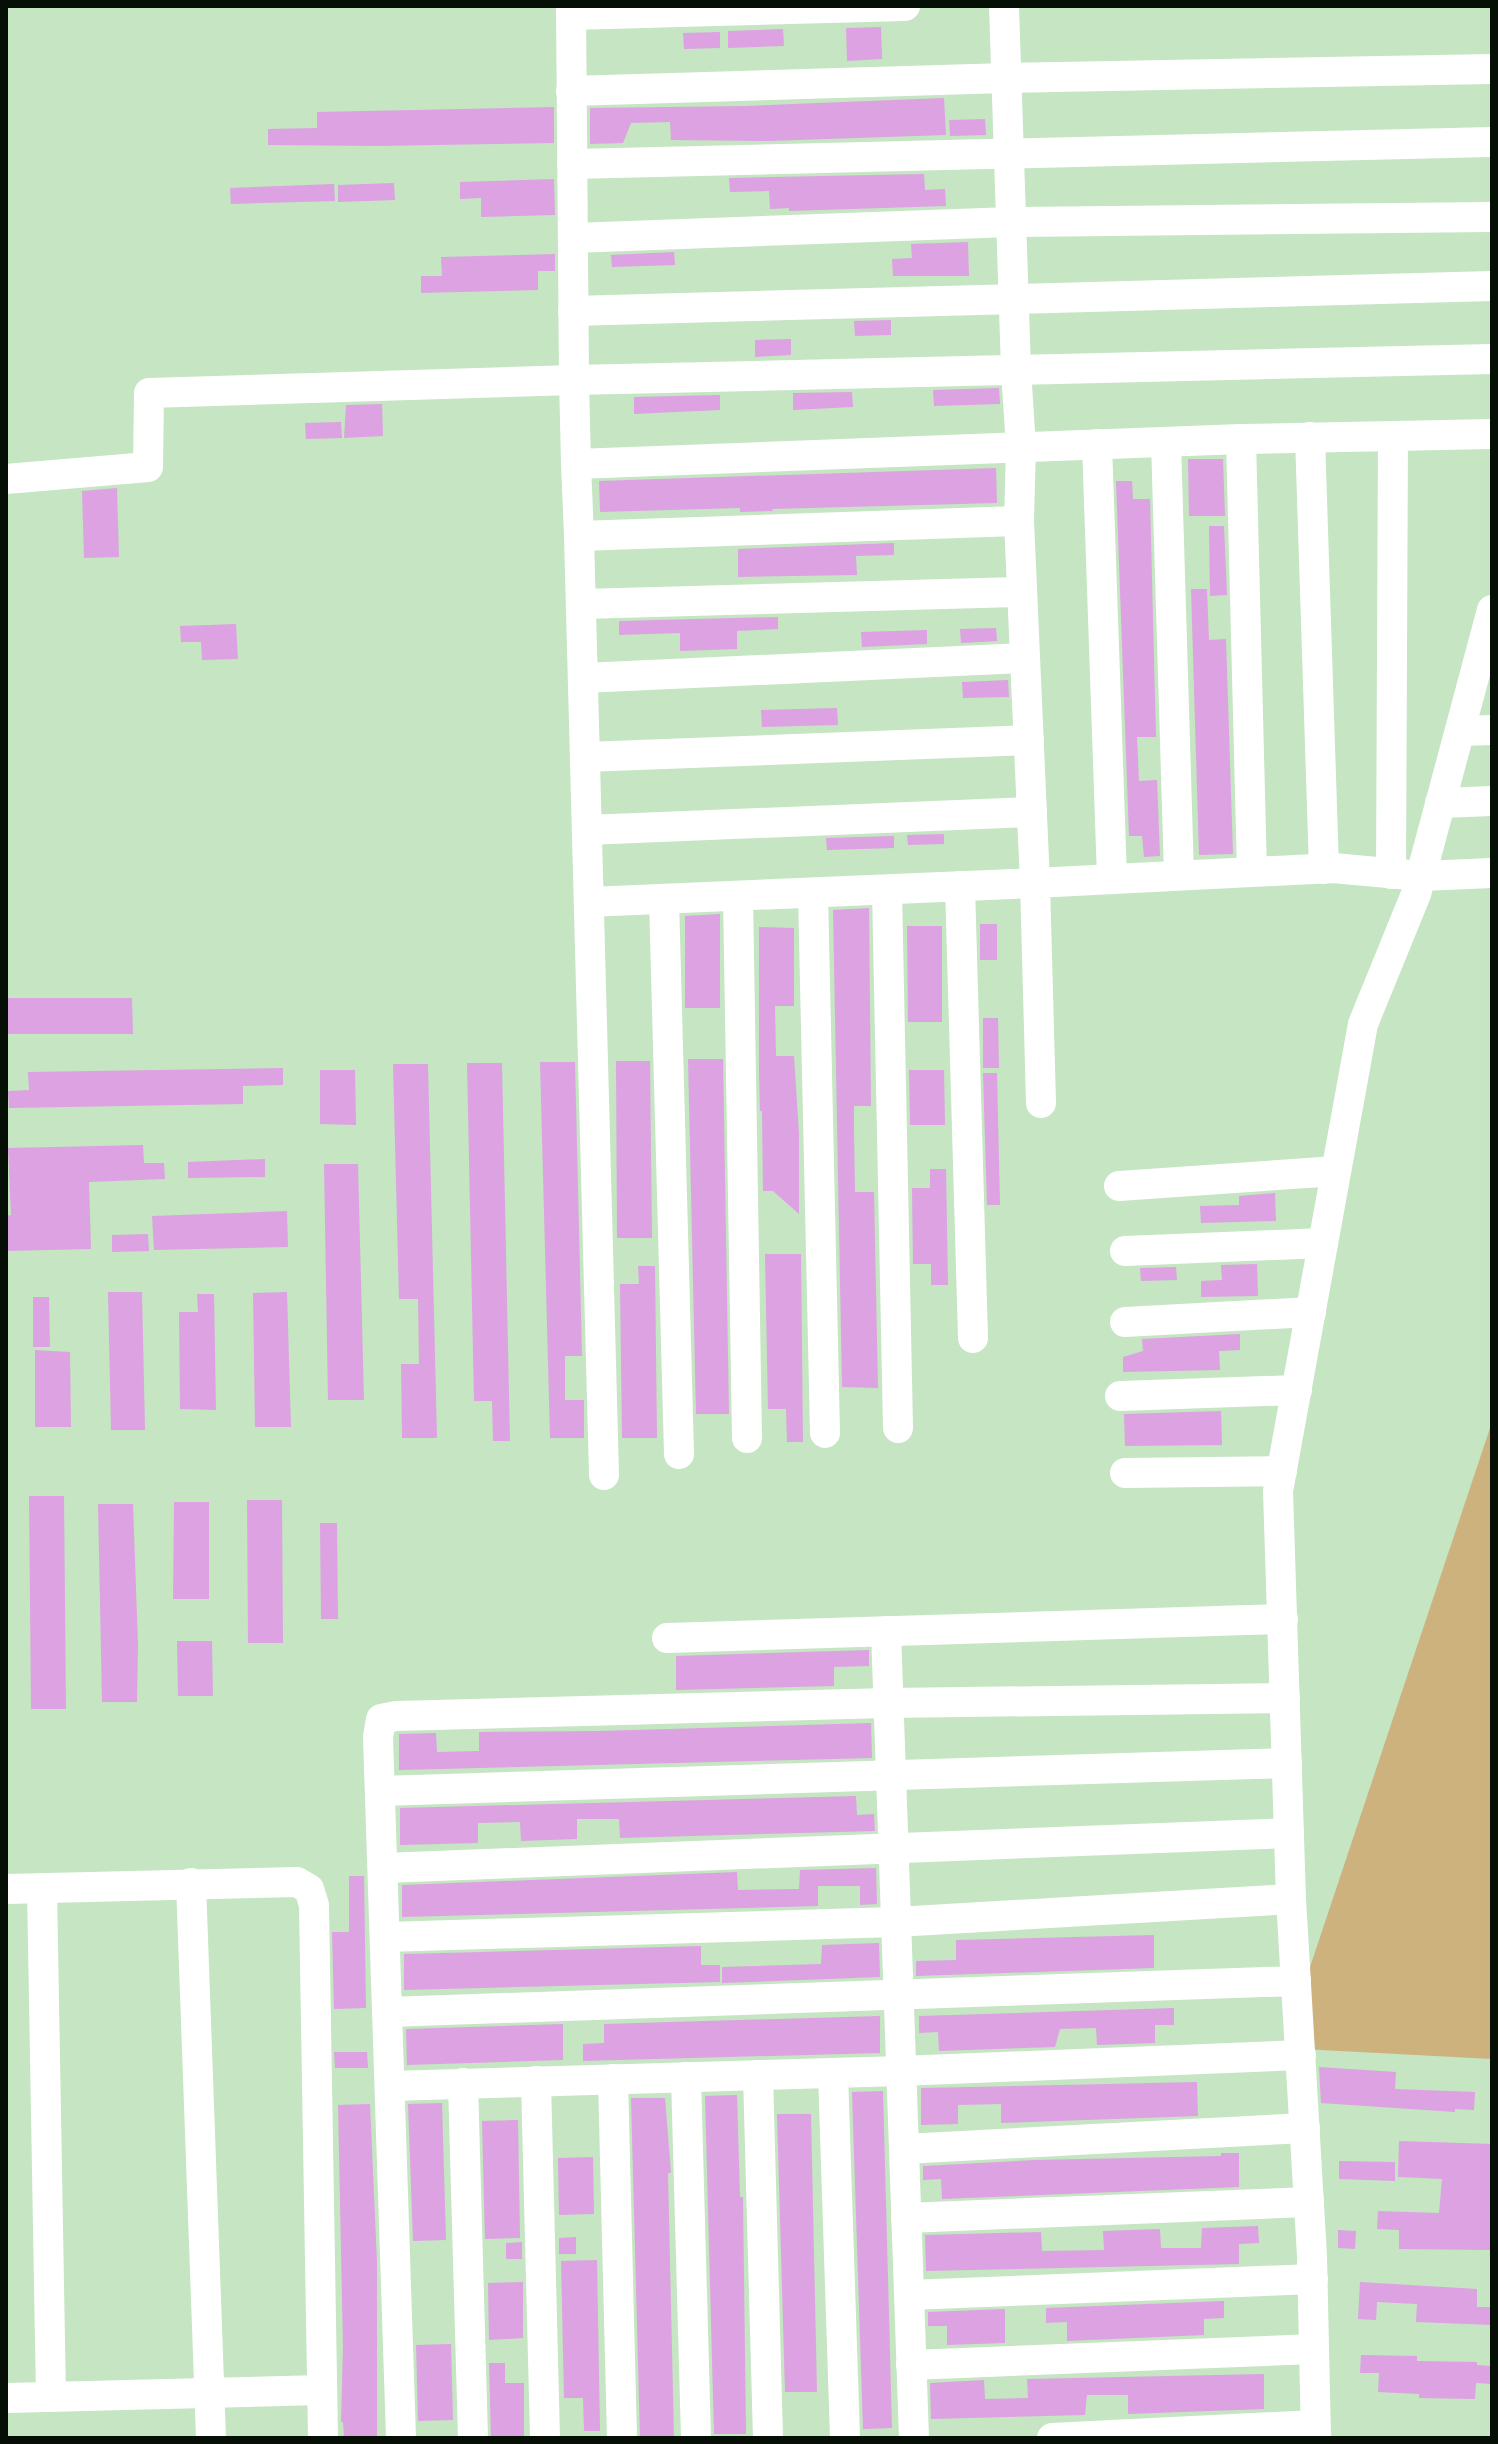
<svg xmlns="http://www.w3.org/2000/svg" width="1498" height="2444" font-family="'Source Sans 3',sans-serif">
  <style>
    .green { fill: #cdb27e }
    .building { fill: #dca2e1 }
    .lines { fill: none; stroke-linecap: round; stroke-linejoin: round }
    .minor { stroke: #fff; stroke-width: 30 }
  </style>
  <rect width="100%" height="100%" fill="#c5e5c3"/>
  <path class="green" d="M1492,1422V2059L1283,2048Z"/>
  <g class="building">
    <path d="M881,27L882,59L847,61L846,28Z"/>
    <path d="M783,29L784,46L728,48V31Z"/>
    <path d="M720,32V48L684,49L683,33Z"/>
    <path d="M944,98L946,135L768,141L671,140L670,122L631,123L623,143L590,144V108L746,106Z"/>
    <path d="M554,107V143L378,146L268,145V129L317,128V112Z"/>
    <path d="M985,119L986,135L950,136L949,120Z"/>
    <path d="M924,174L925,190L945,189L946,206L789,211V208L770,209L769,191L730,192L729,178Z"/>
    <path d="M554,179L555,215L481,217V198L460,199V182Z"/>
    <path d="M394,183L395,200L338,202V185Z"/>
    <path d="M334,184L335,201L231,204L230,188Z"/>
    <path d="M968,242L969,276H893L892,259L912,258L911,244Z"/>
    <path d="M674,252L675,265L612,267L611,255Z"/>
    <path d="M555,254V271H538V290L421,293V276H442L441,257Z"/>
    <path d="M891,320V335L855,336L854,321Z"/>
    <path d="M791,339V355L755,357V340Z"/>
    <path d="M999,388L1000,404L934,406L933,390Z"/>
    <path d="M852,392L853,407L793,410V393Z"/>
    <path d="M720,395V410L634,414V397Z"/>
    <path d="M382,404L383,436L344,438L346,405Z"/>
    <path d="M341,422L342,438L306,439L305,423Z"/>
    <path d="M1188,459H1223L1225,516H1189Z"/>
    <path d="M996,468L997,503L772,509L773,511L740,512V508L600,512L599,481Z"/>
    <path d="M1116,481H1132L1133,499H1150L1156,737H1137L1139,781L1157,780L1160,856L1144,857L1142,836H1129Z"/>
    <path d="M117,488L119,557L84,558L82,491Z"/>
    <path d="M1209,526H1224L1227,595L1210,596Z"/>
    <path d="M894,543V555L856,556L857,575L738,577V549Z"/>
    <path d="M1191,589H1207L1209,640L1226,639L1233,854L1199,855Z"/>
    <path d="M778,617V629L737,631V649L680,651V633L619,635V621Z"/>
    <path d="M236,624L238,659L202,660L201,642H181L180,626Z"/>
    <path d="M996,628L997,641L961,643L960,629Z"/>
    <path d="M927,630V644L862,647L861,632Z"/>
    <path d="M1008,680L1009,697L963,698L962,682Z"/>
    <path d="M837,708L838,725L762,727L761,710Z"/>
    <path d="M944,834V844L908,845L907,835Z"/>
    <path d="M894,836V848L827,850L826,838Z"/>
    <path d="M869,908L871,1106H854V1130L855,1192H874L878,1388L842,1387L833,910Z"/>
    <path d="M720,914V1008H685V916Z"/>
    <rect x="980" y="924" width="17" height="36"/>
    <path d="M907,926H942V1022H908Z"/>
    <path d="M759,927L794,928V1006H775L776,1056H794L799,1134V1214L773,1191H763L762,1111H760L759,1070Z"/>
    <path d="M6,998H132L133,1034H6Z"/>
    <path d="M983,1018H998L999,1068H983Z"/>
    <path d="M688,1059H723L729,1414H696Z"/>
    <path d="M616,1061H650L652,1238H617Z"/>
    <path d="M540,1062H575L582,1356H565V1400H584V1438H550Z"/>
    <path d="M467,1063H502L510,1441H493L492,1401H474Z"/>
    <path d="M393,1064H428L437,1438H402L401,1364H419L418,1299H399Z"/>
    <path d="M283,1068V1085L243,1086V1104L9,1108L8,1091L29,1090L28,1072Z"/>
    <path d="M320,1070H355L356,1125L320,1124Z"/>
    <path d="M909,1070H944L945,1125H910Z"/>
    <path d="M983,1073H997L1000,1205H987Z"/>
    <path d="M143,1145L144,1163H164L165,1179L89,1182L91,1249L6,1251V1216L11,1215L8,1148Z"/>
    <path d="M265,1159V1177L188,1178V1162Z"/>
    <path d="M324,1164H358L364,1400H328Z"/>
    <path d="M930,1169H946L948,1285H931V1264H913L912,1188H930Z"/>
    <path d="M1275,1193L1276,1221L1201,1223L1200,1206L1239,1205V1196Z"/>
    <path d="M287,1211L288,1247L154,1250L152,1216Z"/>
    <path d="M148,1234L149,1251L112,1252V1235Z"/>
    <path d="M765,1254H801L803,1442H787L786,1409H768Z"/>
    <path d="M1257,1264L1258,1296L1201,1297V1281L1222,1280L1221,1265Z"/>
    <path d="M638,1266H655L657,1438H622L620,1284H639Z"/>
    <path d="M1176,1267L1177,1280L1141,1281L1140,1268Z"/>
    <path d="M108,1292H142L145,1430H111Z"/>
    <path d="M287,1292L291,1427H255L253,1293Z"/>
    <path d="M197,1294H214L216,1410L180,1409L179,1312H198Z"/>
    <path d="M33,1297H49L50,1347H33Z"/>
    <path d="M1240,1334V1350L1219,1351L1220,1370L1123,1372V1357L1143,1351L1142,1339Z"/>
    <path d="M35,1350L70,1352L71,1427H35Z"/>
    <path d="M1221,1411L1222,1445L1125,1446L1124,1414Z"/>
    <path d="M29,1496H64L66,1709H31Z"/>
    <path d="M247,1500H282L283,1643H248Z"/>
    <path d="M174,1502H209V1599H173Z"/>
    <path d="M98,1504H133L138,1645L137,1702H102Z"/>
    <path d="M320,1523H337L338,1619H321Z"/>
    <path d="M177,1641H212L213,1696H178Z"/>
    <path d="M869,1650V1666L834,1667V1686L676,1690V1656Z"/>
    <path d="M871,1723L872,1758L399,1770V1734L436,1733L437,1752L479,1751V1732L598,1731Z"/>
    <path d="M856,1796L857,1815L874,1814L875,1831L620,1838L619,1819H577V1839L521,1841L520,1822L478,1823V1843L400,1845V1808Z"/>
    <path d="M876,1868L877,1904L860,1905V1886H818V1906L402,1917V1885L737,1872L738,1890L799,1889L800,1870Z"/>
    <path d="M349,1876H364L366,2008L334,2009L332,1932H349Z"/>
    <path d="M1154,1935V1968L916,1976V1961L956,1960V1940Z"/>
    <path d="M879,1943L880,1977L722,1983V1967L821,1964L822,1945Z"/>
    <path d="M701,1946V1965H720V1982L404,1990V1954Z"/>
    <path d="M1174,2008V2025H1155V2043L1097,2045L1096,2028L1060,2029L1055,2047L939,2051L938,2032L919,2033V2016Z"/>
    <path d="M880,2016V2053L583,2061V2044L604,2043V2024Z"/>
    <path d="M563,2024V2060L407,2065L406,2029Z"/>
    <path d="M334,2052H367L368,2068H335Z"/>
    <path d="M1319,2067L1396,2072L1395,2089L1475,2092L1474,2110L1455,2109V2112L1321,2103Z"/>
    <path d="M1197,2082L1198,2116L1001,2123V2104L958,2105V2124L921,2125V2088Z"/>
    <path d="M883,2091L892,2428L863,2429L852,2092Z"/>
    <path d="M737,2095L740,2197H743L746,2434H714L705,2096Z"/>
    <path d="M631,2098H665L671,2173H668L674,2438H640Z"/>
    <path d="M442,2103L446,2240L413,2241L408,2104Z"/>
    <path d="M370,2104L377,2262V2438H344L343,2422H341L343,2346L338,2105Z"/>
    <path d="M777,2114H811L817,2392H785Z"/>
    <path d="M518,2120L520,2238L485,2239L482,2121Z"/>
    <path d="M1399,2141L1492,2144V2250L1399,2249V2230L1377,2229L1378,2211L1439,2213L1442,2179L1398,2177Z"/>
    <path d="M1221,2153H1239V2187L942,2199L941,2179L923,2180V2166L1035,2160L1221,2156Z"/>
    <path d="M593,2157L594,2214L559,2215L558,2158Z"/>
    <path d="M1339,2161L1395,2162V2181L1339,2179Z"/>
    <path d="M1258,2226L1259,2243L1239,2244V2264L926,2271L925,2235L1041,2232L1042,2251L1104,2250L1103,2231L1160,2229L1161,2248H1201L1202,2228Z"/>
    <path d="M1338,2230L1356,2231L1355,2249L1338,2248Z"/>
    <path d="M576,2237V2254H559V2238Z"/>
    <path d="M522,2242V2259H506V2243Z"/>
    <path d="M597,2260L600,2431H584L583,2398H564L561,2261Z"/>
    <path d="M523,2282V2338L489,2340L488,2283Z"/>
    <path d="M1360,2282L1477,2289V2307H1492V2325L1416,2322L1417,2304L1377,2302L1376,2320L1358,2319Z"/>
    <path d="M1224,2301V2318L1204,2319V2335L1067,2341V2322L1046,2323V2308Z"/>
    <path d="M1005,2309V2343L947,2345V2326H928V2312Z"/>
    <path d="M451,2344L453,2420L418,2421L416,2345Z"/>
    <path d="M1361,2355L1417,2356V2361L1477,2362V2365L1492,2366V2384L1476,2383L1475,2399L1419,2398V2394L1378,2392L1379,2373H1360Z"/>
    <path d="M489,2363H505V2383H524V2438H491Z"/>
    <path d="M1264,2374V2409L1128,2414V2395H1087L1085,2415L931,2419L930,2383L984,2380L985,2399L1028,2398L1027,2379Z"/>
  </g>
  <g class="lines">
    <g class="minor">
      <path d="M571,15L905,6"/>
      <path d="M571,91L1007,78L1492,69"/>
      <path d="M572,164L1492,142"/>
      <path d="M573,238L1011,222L1492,217"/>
      <path d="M573,311L1492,286"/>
      <path d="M1492,359L574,380L576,464L1241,439L1492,434"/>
      <path d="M1310,437L1324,869"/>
      <path d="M1241,439L1252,872"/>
      <path d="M1166,442L1179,875"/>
      <path d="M1097,444L1112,878"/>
      <path d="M576,464L579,536L1019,521L1021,447L1016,370L1004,6"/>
      <path d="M6,479L148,467L149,393L574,380L571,6"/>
      <path d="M579,536L604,1475"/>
      <path d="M581,604L1022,592"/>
      <path d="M583,678L1025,658"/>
      <path d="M1460,731L1492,730"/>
      <path d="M585,757L1029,740"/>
      <path d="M1440,803L1492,801"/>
      <path d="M587,830L1032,812"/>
      <path d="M1391,874L1393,436"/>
      <path d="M960,886L973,1338"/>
      <path d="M887,890L898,1428"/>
      <path d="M813,893L825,1433"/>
      <path d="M738,896L747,1438"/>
      <path d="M664,899L679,1454"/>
      <path d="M589,902L1035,883L1019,521"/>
      <path d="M1041,1103L1035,883L1333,868L1421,876L1492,873"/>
      <path d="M1119,1186L1336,1171"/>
      <path d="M1125,1251L1323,1243"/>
      <path d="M1125,1322L1311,1312"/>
      <path d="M1120,1396L1297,1390"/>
      <path d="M1125,1473L1282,1471"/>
      <path d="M886,1631L914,2438"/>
      <path d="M667,1638L1283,1619"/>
      <path d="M380,1791L1287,1763"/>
      <path d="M384,1868L1289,1833"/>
      <path d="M191,1883L211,2438"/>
      <path d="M42,1888L51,2397"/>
      <path d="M6,1889L297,1882L309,1889L314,1905L323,2438"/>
      <path d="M386,1937L896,1922L1291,1899"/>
      <path d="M388,2012L1296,1981"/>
      <path d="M833,2073L845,2438"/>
      <path d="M758,2075L768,2438"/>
      <path d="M686,2077L696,2438"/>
      <path d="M613,2079L622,2438"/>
      <path d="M536,2081L545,2438"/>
      <path d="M463,2083L473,2438"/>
      <path d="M391,2086L901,2071L1301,2055"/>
      <path d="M904,2149L1305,2128"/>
      <path d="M906,2218L1309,2202"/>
      <path d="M909,2295L1313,2279"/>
      <path d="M911,2365L1314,2349"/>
      <path d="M6,2398L321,2390"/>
      <path d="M401,2438L378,1737L381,1719L396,1716L889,1703L1285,1698"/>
      <path d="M1052,2438L1315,2425"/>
      <path d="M1316,2438L1312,2256L1291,1899L1278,1491L1363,1024L1416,894L1492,610"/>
    </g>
  </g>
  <rect width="1498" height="2444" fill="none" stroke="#050f05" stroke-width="16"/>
</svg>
